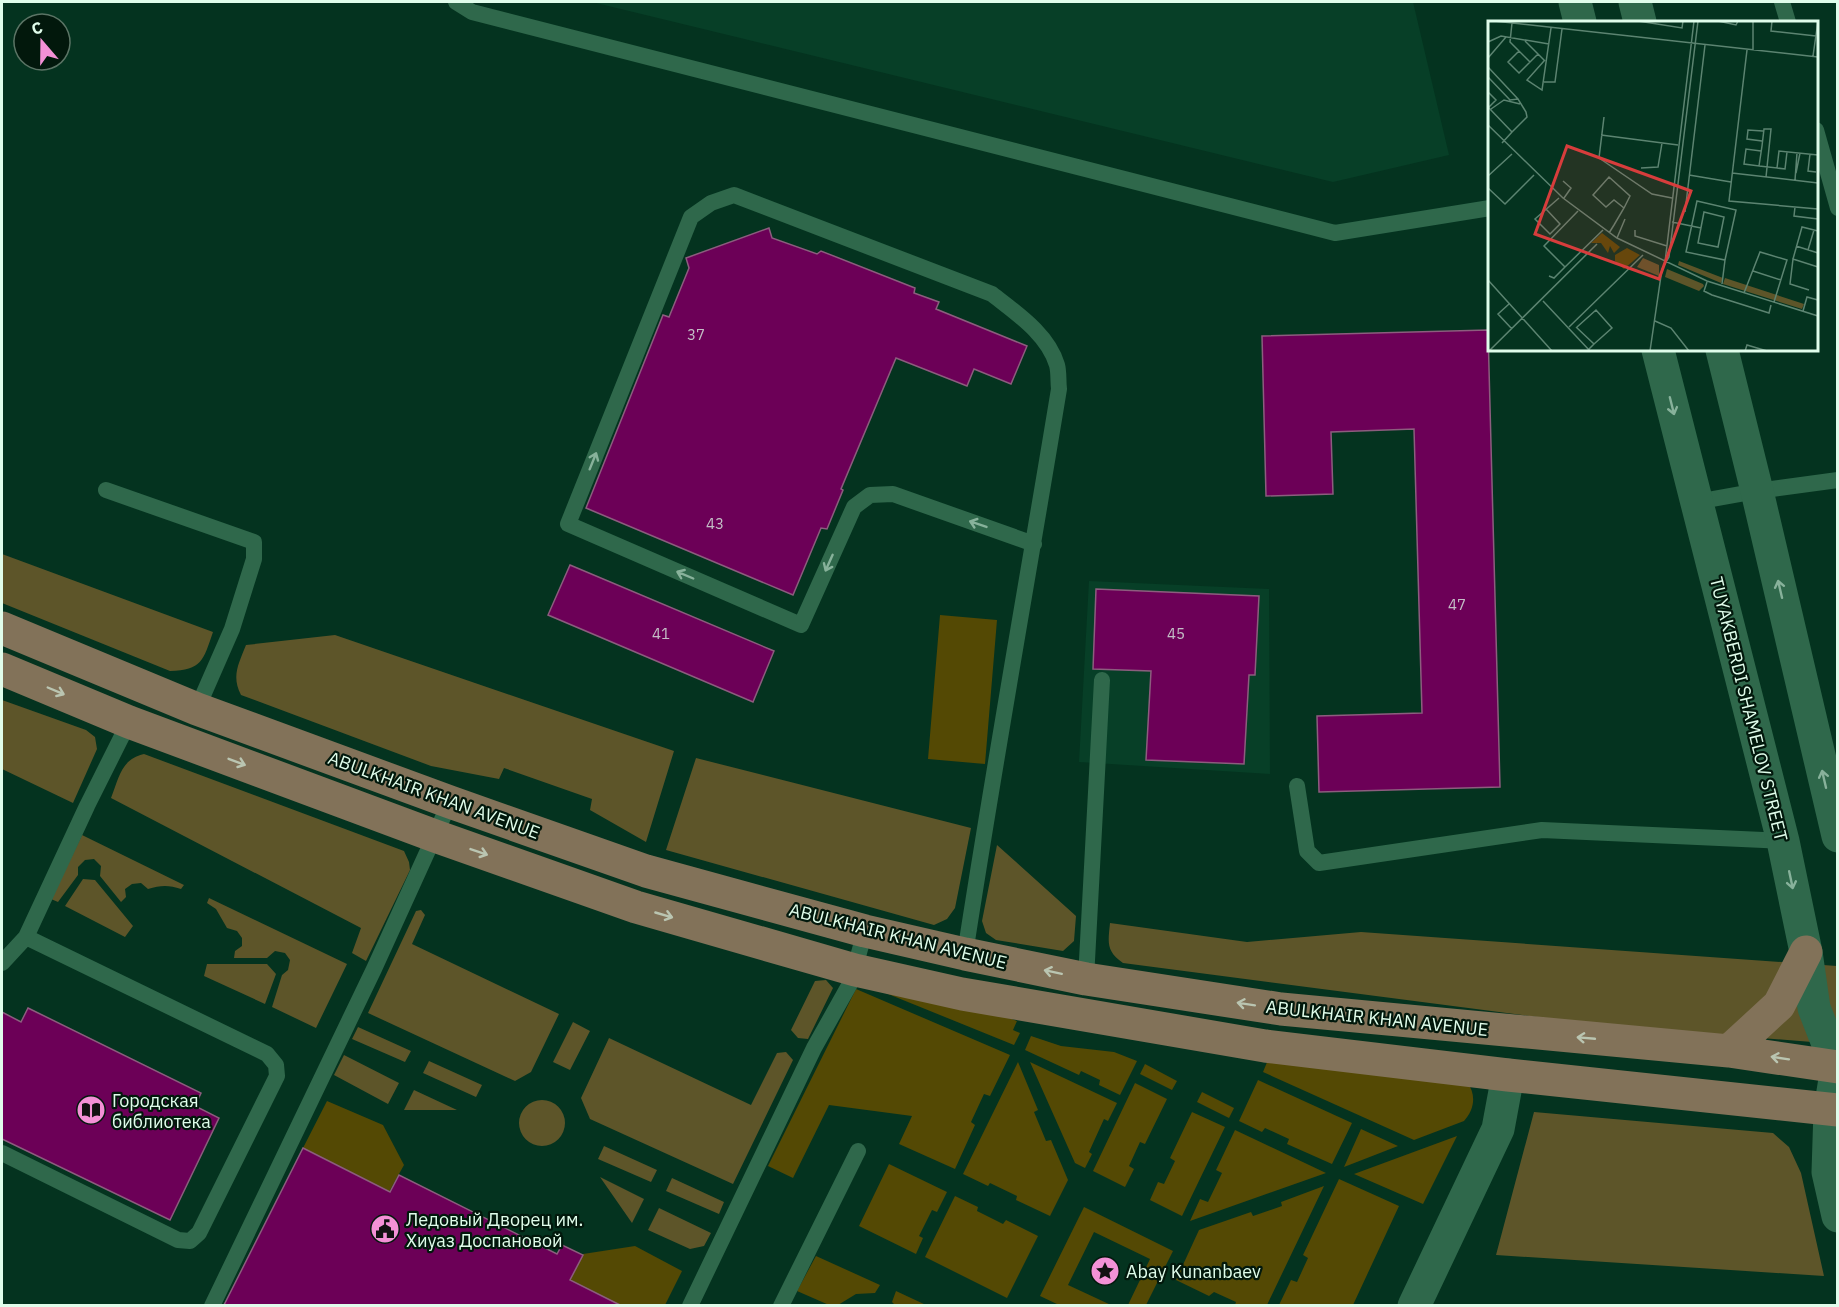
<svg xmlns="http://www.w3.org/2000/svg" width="1839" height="1307" font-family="'IBM Plex Sans',sans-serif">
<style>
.built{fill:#073f27}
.green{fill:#544904}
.forest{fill:#5d5529}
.building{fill:#6c0057;stroke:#8c5d7e;stroke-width:1.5}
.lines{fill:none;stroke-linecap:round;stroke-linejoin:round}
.service{stroke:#2f684b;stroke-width:16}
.minor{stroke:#2f684b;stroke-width:33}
.tertiary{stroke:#2f684b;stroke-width:33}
.primary{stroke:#827259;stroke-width:33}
.oneway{stroke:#88b29b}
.oneway2{stroke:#bac5b1}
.labels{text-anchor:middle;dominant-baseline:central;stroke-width:4.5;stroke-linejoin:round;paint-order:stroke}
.number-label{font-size:15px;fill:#c3bec6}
.street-label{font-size:18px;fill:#e0fdeb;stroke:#02180c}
.poi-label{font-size:18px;fill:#e0fdeb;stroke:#02180c;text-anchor:start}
.inset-road{fill:none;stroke:#5c8471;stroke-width:1.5}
.view{fill:#d73d3c;fill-opacity:0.15;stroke:#d73d3c;stroke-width:3}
.inset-edge{fill:none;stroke:#e0fdeb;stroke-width:3}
</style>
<rect width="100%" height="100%" fill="#04331f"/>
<path class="built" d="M592,2H1413L1449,155L1333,182Z
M1089,581L1269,589L1270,774L1079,762Z"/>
<path class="green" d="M940,615L997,620L985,764L928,759Z
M861,983L947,995L1017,1021L1013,1030L1020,1033L1014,1045Z
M856,989L1010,1055L990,1096L984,1094L971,1122L975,1125L955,1169L899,1144L912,1116L829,1105L793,1178L768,1166Z
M1031,1036L1061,1046L1114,1052L1137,1061L1120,1095L1099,1085L1100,1080L1081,1071L1079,1075L1025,1050Z
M1270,1055L1467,1082C1477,1095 1474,1110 1464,1121L1414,1140L1263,1072Z
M1018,1062L1038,1110L1034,1112L1046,1141L1051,1140L1068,1180L1050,1216L1016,1200L1017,1196L990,1183L988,1186L963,1174Z
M1030,1062L1117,1103L1108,1121L1104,1119L1089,1152L1092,1154L1085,1168L1075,1163Z
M1145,1064L1177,1081L1172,1090L1140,1074Z
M1258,1080L1352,1123L1332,1164L1287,1144L1289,1139L1265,1128L1262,1132L1239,1121Z
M1135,1083L1167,1099L1145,1144L1140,1142L1129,1166L1134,1169L1125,1187L1093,1171Z
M1202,1092L1234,1108L1229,1118L1197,1102Z
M327,1101L383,1125L404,1165L389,1192L303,1148Z
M1192,1112L1225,1127L1182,1216L1150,1200L1158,1182L1164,1184L1175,1161L1170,1158Z
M1361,1129L1398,1146L1344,1167Z
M1235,1130L1326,1173L1190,1221L1200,1199L1208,1202L1222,1173L1216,1170Z
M1457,1136L1423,1204L1354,1174Z
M889,1164L947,1192L937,1212L932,1210L919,1236L923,1238L916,1254L859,1226Z
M1339,1179L1399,1206L1353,1305H1279L1291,1280L1297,1282L1308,1258L1303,1255Z
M1324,1186L1267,1305H1235L1236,1302L1214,1292L1209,1296L1176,1280L1199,1230L1251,1212L1253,1216L1282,1206L1281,1202Z
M955,1196L978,1207L977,1211L1003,1224L1006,1220L1038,1236L1007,1298L925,1257Z
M1084,1207L1173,1251L1146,1305H1128L1150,1259L1094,1232L1068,1285L1111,1305H1059L1040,1296Z
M635,1246L682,1271L665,1305H620L570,1280L583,1254Z
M816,1256L880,1285L875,1293L856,1294L838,1305H829L797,1291Z
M896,1291L926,1305H895L892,1302Z"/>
<path class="forest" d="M2,554L213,632C203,661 202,670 170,671L2,603Z
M335,635L674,751L646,842L590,810L592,799L504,768L499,779L431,766L241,695C231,676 239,663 246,645Z
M2,700L86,730L95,737L97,749L73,803L2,769Z
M144,754L404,851L409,862L410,870L366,961L352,953L361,928L111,798C119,778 121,759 144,754Z
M696,758L971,828L955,908L947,919L934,925L666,850Z
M82,835L184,885L181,889C169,885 161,885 148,889L141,883L132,884L125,889L126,897L121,902L100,876L101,866L94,859L85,860L78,867V875L58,902L51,899Z
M997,845L1076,916L1074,941L1063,951L996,940L986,933L982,921Z
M83,879L95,880L133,926L125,937L65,906Z
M209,898L347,964L316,1028L272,1007L282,975L288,970L290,960L285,953L275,951L267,958H234L235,951L242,946V938L237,931L227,928L216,909L207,903Z
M421,910L425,915L412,944L559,1014L531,1072L515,1081L368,1013L416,911Z
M1110,923L1247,942L1361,932L1837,966V1044L1598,1025L1123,963C1106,951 1108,943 1110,923Z
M207,964H267L276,974L265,1004L204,976Z
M826,980L833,988L808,1039L798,1038L791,1030L815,981Z
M573,1022L590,1031L570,1070L553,1062Z
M358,1027L411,1051L405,1062L352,1039Z
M609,1038L751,1105L777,1053L786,1052L793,1060L733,1184L590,1119L581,1098Z
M344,1055L399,1083L388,1104L334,1075Z
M429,1061L482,1085L476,1097L423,1073Z
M414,1090L457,1110H404Z
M519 1123a23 23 0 1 1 46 0a23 23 0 1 1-46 0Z
M1534,1112L1773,1133L1789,1147L1801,1173L1824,1276L1496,1255Z
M604,1146L657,1170L651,1182L598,1159Z
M600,1177L644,1199L632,1223Z
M672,1178L724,1202L719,1214L666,1191Z
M659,1208L711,1233L704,1246L690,1249L648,1230Z"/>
<path class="building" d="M769,228L772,238L817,254L821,251L915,288L914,293L939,302L936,309L1027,346L1011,384L974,369L967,386L896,358L841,489L843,490L827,529L821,528L793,595L586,508L663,315L669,317L689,268L686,258Z
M1488,330L1500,787L1319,792L1317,716L1422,713L1414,429L1331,432L1333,494L1266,496L1262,336Z
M570,565L774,651L753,702L548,615Z
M1096,589L1259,596L1255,675H1249L1244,764L1146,760L1151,671L1093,669Z
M28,1008L201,1093L195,1106L219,1118L170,1220L2,1139V1012L21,1022Z
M303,1148L390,1192L399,1175L557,1254L562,1245L583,1255L570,1280L620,1305H224Z"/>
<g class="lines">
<path class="service" d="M456,2L472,12L1335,233L1490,208
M1782,2L1788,22
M1816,130L1838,208
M106,490L254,542V559L232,629L197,709
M1696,502L1757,491L1838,480
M1297,786L1307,851L1319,863L1542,830L1783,841
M965,954C994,765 1028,577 1059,389C1058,381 1059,372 1057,365C1048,334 1016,313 992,294L734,195L711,203L691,217L568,524L801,625L854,507L870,495L893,494L1034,544
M2,963L26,937L87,806L129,722
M1086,979L1102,680
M2,1153L178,1240L190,1241L199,1233L277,1076L276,1065L267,1054L26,937
M212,1306L374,969L450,802
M690,1306L814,1048L851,982L865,931
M781,1306L858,1151"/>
<path class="minor" d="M1830,1110L1837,1067
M1414,1306L1498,1129L1508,1075"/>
<path class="tertiary" d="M1575,2L1580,22
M1635,2L1640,22
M1658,350L1783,841L1806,952L1814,1008L1837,1067
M1722,350L1757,491L1838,836
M1830,1110L1828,1172L1838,1216"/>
<path class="primary" d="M2,628L197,709L450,802L646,871L865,931L965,954L1086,979L1281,1009L1729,1051L1838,1067
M2,669L129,722L435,836L636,907L855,970L962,994L1265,1046L1508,1075L1838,1110
M1729,1051L1779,1005L1806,952"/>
</g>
<defs><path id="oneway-shaft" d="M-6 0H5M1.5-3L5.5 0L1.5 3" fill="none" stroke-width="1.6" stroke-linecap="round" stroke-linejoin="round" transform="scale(1.5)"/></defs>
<g class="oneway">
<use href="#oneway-shaft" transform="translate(1672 406) rotate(76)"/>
<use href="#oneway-shaft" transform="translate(593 461) rotate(-68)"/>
<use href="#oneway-shaft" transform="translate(978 524) rotate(-161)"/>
<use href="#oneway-shaft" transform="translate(829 563) rotate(114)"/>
<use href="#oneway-shaft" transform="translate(685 575) rotate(-157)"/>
<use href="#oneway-shaft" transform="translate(1780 589) rotate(-103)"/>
<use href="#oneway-shaft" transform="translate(1824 779) rotate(-103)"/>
<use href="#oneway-shaft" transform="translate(1791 880) rotate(78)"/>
</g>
<g class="oneway2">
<use href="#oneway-shaft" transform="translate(56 691) rotate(23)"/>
<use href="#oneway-shaft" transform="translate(237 762) rotate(21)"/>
<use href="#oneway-shaft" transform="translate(479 852) rotate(19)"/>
<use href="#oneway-shaft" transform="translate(664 915) rotate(16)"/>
<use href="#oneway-shaft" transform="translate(1053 972) rotate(-168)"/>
<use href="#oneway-shaft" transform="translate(1246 1004) rotate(-171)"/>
<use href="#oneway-shaft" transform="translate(1586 1038) rotate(-175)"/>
<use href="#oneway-shaft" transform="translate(1780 1058) rotate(-171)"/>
</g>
<defs>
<g id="library-disc" transform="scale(1.5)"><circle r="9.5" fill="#f391d6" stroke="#02180c"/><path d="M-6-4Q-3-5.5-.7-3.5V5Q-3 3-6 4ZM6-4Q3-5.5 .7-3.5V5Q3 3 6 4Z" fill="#111"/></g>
<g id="civic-disc" transform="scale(1.5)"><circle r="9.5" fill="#f391d6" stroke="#02180c"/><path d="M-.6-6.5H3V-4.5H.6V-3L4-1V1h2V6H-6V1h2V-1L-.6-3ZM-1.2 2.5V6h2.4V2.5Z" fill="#111"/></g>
<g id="sight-disc" transform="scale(1.5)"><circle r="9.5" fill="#f391d6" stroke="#02180c"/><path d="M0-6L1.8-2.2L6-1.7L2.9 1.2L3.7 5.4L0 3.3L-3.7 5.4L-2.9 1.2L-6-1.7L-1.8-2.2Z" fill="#111"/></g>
</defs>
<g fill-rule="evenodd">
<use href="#library-disc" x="91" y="1110"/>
<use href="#civic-disc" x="385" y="1229"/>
<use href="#sight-disc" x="1105" y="1271"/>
</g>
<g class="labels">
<g class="number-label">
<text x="696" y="334">37</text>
<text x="715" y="523">43</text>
<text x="1457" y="604">47</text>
<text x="661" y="633">41</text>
<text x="1176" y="633">45</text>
</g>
<g class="street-label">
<text transform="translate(1749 709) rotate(76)">TUYAKBERDI SHAMELOV STREET</text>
<text transform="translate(434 795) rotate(20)">ABULKHAIR KHAN AVENUE</text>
<text transform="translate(898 936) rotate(14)">ABULKHAIR KHAN AVENUE</text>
<text transform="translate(1377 1018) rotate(6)">ABULKHAIR KHAN AVENUE</text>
</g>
<g class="poi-label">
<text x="112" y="1100">Городская<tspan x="112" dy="21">библиотека</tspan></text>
<text x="406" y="1219">Ледовый Дворец им.<tspan x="406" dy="21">Хиуаз Доспановой</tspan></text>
<text x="1126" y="1271">Abay Kunanbaev</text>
</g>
</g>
<g transform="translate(1488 21)">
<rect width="330" height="330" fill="#04331f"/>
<path d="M114,212L132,226L126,232L122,225L120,232L113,222H103ZM139,227L152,234L136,248L127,240V234Z" fill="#544904"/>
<path d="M155,237L171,244V255L149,246ZM191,240L235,257L233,262L190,244ZM179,248L215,263L216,265L211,270L177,256ZM237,257L316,283L314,288L235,263Z" fill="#5d5529"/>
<path class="inset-road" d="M6,0L330,36M150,0L194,7L195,0M230,0L248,4L250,0M284,0L283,10L328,15M24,2L22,21L31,30M37,20L57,40M0,21L13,15L61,23M259,29L241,180L330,188M265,29V0M325,35L330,0M0,37L18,16M56,40L39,59L54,69L63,7M42,41L31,30L20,41L31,52L50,33M0,46L30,78M0,56L22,79L30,78L38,91L39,96L24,111M56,61H67L74,8M0,71L8,79L1,86M0,86L24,111L14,122M3,88L16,79L32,83M116,96L111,137L164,173L184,177M0,104L75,177L129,217L219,260L330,295M113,114L190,124M274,120L259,118L260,109L275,110M273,130L258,128L256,143L271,145L274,125L276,108H283L278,156M322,133L320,150L328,151M271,145L289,147L291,130L330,134M153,147L170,146L174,122M289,147L297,148L299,131M244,152L330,162M308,152L312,132M201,154L243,161M0,155L24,133M307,159L309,132M75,160L83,167L76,177M0,167L17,183L46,154M209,180L248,189L237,239L198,231ZM307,186L306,195L330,198M58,188L72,203L62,213L47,198L71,177M90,190L56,225L77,246L115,209M197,191L217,24M216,191L236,196L230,226L210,222ZM184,201L213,207M147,209V215L179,225M121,212L126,204L136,187L142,175L121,156L105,174L118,186L126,179L136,187M129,217L137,198M308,225L330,232M320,229L326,209M305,238L314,206L330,210M177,241L206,0M265,250L293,259M61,255L66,257L77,246M0,259L64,330M219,261L216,270L224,274L281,292L283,284M234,263L237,239M321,269L302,263L305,238L330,246M256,272L272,231L299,239L286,281M55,280L102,330M21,283L10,293L24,308M315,290L319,276L330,279M167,300L183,307L201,330M81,306L155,234M88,306L106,323L101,328M89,306L108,289L124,307L106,323M1,330L109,223M162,330L174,248L181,236L210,0M257,330L259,324L279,330"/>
<path class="view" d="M79,125L203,170L171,258L47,213Z"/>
<rect width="330" height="330" class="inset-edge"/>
</g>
<rect width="1839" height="1307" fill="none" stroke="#e0fdeb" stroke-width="6"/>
<g transform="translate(42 42) rotate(340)"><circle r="28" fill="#02180c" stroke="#5b7465" stroke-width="1.5"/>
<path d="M0-4.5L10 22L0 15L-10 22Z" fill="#f391d6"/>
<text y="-9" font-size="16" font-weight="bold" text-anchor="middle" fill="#e0fdeb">С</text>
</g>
</svg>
